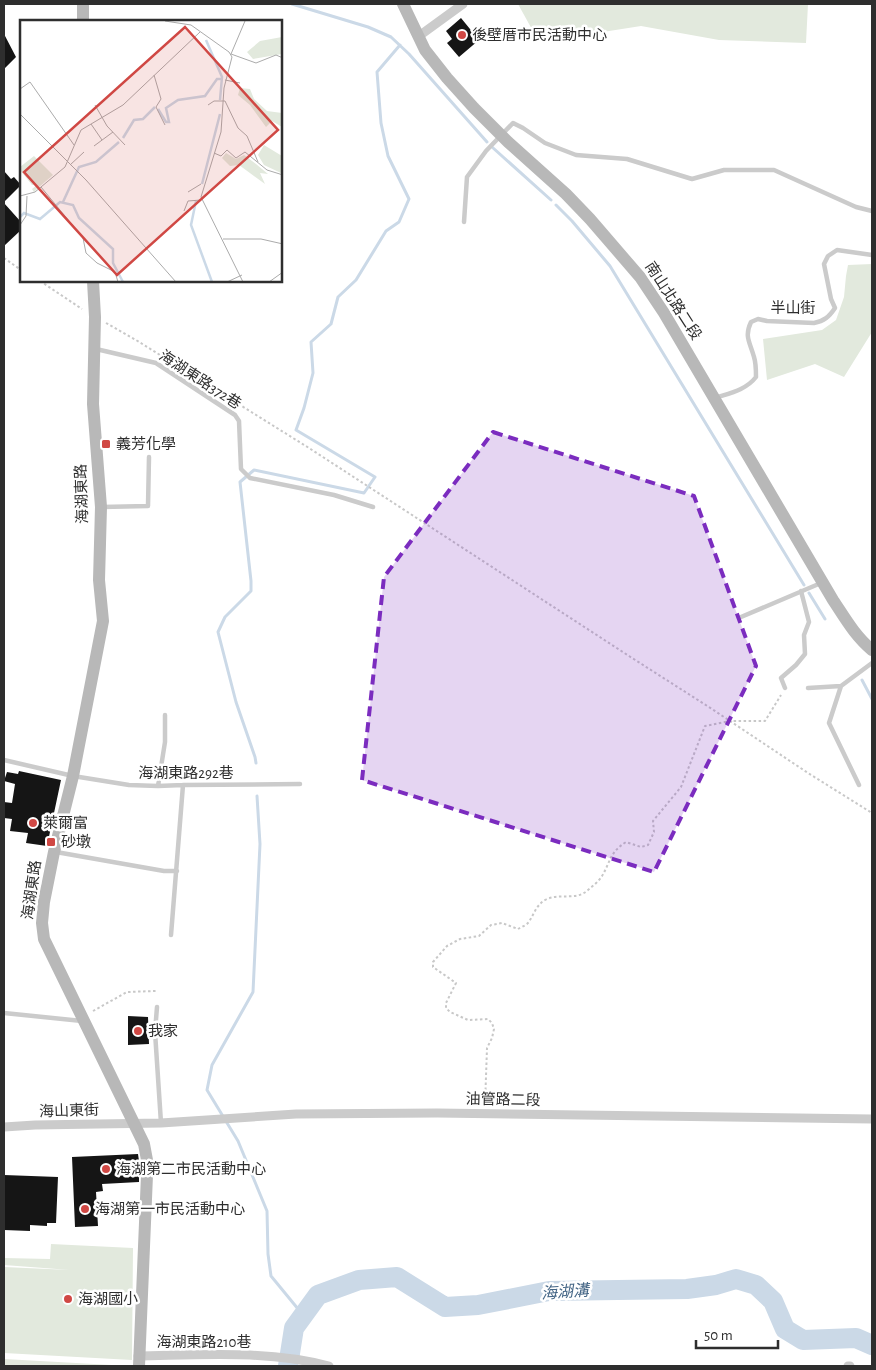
<svg xmlns="http://www.w3.org/2000/svg" width="876" height="1370" font-family="'Alegreya Sans','Noto Sans TC',sans-serif">
<style>
.green{fill:#e2e9dd}
.lines{fill:none;stroke-linecap:round;stroke-linejoin:round}
.stream{stroke:#cbd9e7;stroke-width:3}
.river{stroke:#cbd9e7;stroke-width:20}
.building{fill:#151515}
.path{stroke:#c8c8c8;stroke-width:2;stroke-dasharray:2.5 2.5;stroke-linecap:butt}
.lane{stroke:#cbcbcb;stroke-width:4.5}
.street{stroke:#cbcbcb;stroke-width:9}
.secondary{stroke:#b8b8b8;stroke-width:12}
.marked{fill:#7b2cbf;fill-opacity:0.2;stroke:#7b2cbf;stroke-width:4;stroke-dasharray:10 6;stroke-linejoin:round}
.poi-dot{fill:#d04844;stroke:#fff;stroke-width:2}
.labels{text-anchor:middle;dominant-baseline:central;stroke-width:5;stroke-linejoin:round;paint-order:stroke}
.poi-label{font-size:15px;fill:#2e2e2e;stroke:#fff;text-anchor:start}
.street-label{font-size:15px;fill:#2e2e2e;stroke:#fff}
.water-label{font-size:16px;font-style:italic;fill:#456686;stroke:#fff}
.inset-river{fill:none;stroke:#cbd9e7;stroke-width:2.5}
.inset-road{fill:none;stroke:#ababab;stroke-width:1}
.view{fill:#d04844;fill-opacity:0.15;stroke:#d04844;stroke-width:2.5}
.inset-edge{fill:none;stroke:#2e2e2e;stroke-width:2.5}
</style>
<rect width="100%" height="100%" fill="#fff"/>
<path class="green" d="M518,4H808L806,43L719,40L641,26L539,42Z
M872,264V332L844,377L815,364L767,380L763,339L822,330L836,320L844,297L846,276L848,265Z
M51,1244L133,1248L132,1360L4,1353V1267L70,1270L4,1265V1258L50,1259Z
M4,1359L130,1366H4Z"/>
<g class="lines">
<path class="stream" d="M292,4L368,27L391,37L409,54L487,142
M492,147L551,200
M556,205L572,221L610,266L804,585
M809,593L825,619
M862,680L872,699
M256,763L255,757L236,702L218,632L225,617L251,591V581L240,482L254,470L364,493L375,477L296,430L304,408L313,373L311,342L331,324L338,297L356,280L386,231L399,222L409,199L388,156L381,123L377,72L400,45
M257,796L260,844L253,992L212,1065L207,1090L238,1141L267,1211L268,1254L271,1276L303,1315"/>
<path class="river" d="M288,1366L294,1328L318,1295L359,1280L397,1277L445,1307L478,1305L549,1291L687,1289L716,1285L736,1279L756,1285L773,1301L785,1329L803,1340L856,1338L872,1345"/>
</g>
<path class="building" d="M461,18L479,40L459,57L447,43L452,39L446,31Z
M4,34L16,57L4,69Z
M4,171L11,179L14,177L21,185L4,202Z
M4,203L21,222V230L4,246Z
M19,771L61,780L47,846L26,843L28,833L10,831L12,819L4,818V802L12,803L15,784L4,781L7,772L18,774Z
M128,1016L148,1017L149,1044L128,1045Z
M138,1154L139,1161V1182L102,1184L103,1191L96,1192L98,1226L75,1227L72,1157Z
M4,1175L58,1177L56,1223H47V1226L30,1225V1231L4,1230Z"/>
<g class="lines">
<path class="path" d="M4,258L21,270
M40,281L82,309
M106,323L136,340L309,448L629,656L712,709L808,773L872,813
M93,1011L127,992L156,991
M485,1105L487,1048L492,1038L494,1029L492,1023L488,1019L468,1020L450,1012L446,1008V1003L456,983L433,967V962L447,946L460,939L479,936L491,925L502,923L518,929C521,927 525,926 528,923C534,915 536,904 547,899C561,893 576,901 588,890C593,886 599,881 602,876C611,861 609,853 626,842L641,847L648,845L654,832L653,821L681,787L705,726L730,721H765L781,695"/>
<path class="lane" d="M464,222L467,177L486,151L513,123L523,128L545,143L576,155L627,159L692,179L724,170H774L856,207L872,211
M96,349L156,363L235,415L239,421L241,469L250,478L334,495L373,507
M715,398C730,393 746,390 756,377C756,370 756,363 754,357C750,342 744,337 751,322L758,319L767,321L814,323C824,321 829,317 835,308L831,299L824,264L828,256L837,250L872,255
M102,507L148,506L149,457
M741,617L821,583
M785,688L781,678L796,665L805,654L804,635L809,622L801,591
M808,688L841,686
M4,760L73,776L129,785L158,786L183,785L300,784
M859,785L829,723L841,686L872,663
M158,786L165,742V715
M56,852L164,871H177
M171,935L183,785
M157,1007L155,1032L161,1123
M4,1013L82,1021"/>
<path class="street" d="M419,36L463,4
M4,1127L35,1125L161,1123L296,1114L437,1113L872,1119
M138,1356C202,1355 268,1350 329,1366
M848,1366H850"/>
<path class="secondary" d="M83,4V21
M403,4L425,50L447,78L474,108L508,142L566,194L590,219L640,277L664,313L833,600C845,618 855,636 872,650
M93,281L95,317L93,404L101,507L99,580L103,621L73,776L54,852L44,902L42,923L44,939L144,1144L147,1160V1175L139,1366"/>
</g>
<path class="marked" d="M493,432L694,496L756,666L654,872L362,780L384,577Z"/>
<g class="poi-dot">
<circle cx="462" cy="35" r="5"/>
<rect x="101" y="439" width="10" height="10" rx="2.5"/>
<circle cx="33" cy="823" r="5"/>
<rect x="46" y="837" width="10" height="10" rx="2.5"/>
<circle cx="138" cy="1031" r="5"/>
<circle cx="106" cy="1169" r="5"/>
<circle cx="85" cy="1209" r="5"/>
<circle cx="68" cy="1299" r="5"/>
</g>
<g class="labels">
<g class="poi-label">
<text x="472" y="35">後壁厝市民活動中心</text>
<text x="116" y="444">義芳化學</text>
<text x="43" y="823">萊爾富</text>
<text x="61" y="842">砂墩</text>
<text x="148" y="1031">我家</text>
<text x="116" y="1169">海湖第二市民活動中心</text>
<text x="95" y="1209">海湖第一市民活動中心</text>
<text x="78" y="1299">海湖國小</text>
</g>
<g class="street-label">
<text transform="translate(673 301) rotate(57)">南山北路二段</text>
<text x="793" y="308">半山街</text>
<text transform="translate(200 380) rotate(33)">海湖東路372巷</text>
<text transform="translate(82 494) rotate(-92)">海湖東路</text>
<text x="186" y="773">海湖東路292巷</text>
<text transform="translate(32 890) rotate(-82)">海湖東路</text>
<text transform="translate(503 1100) rotate(1)">油管路二段</text>
<text transform="translate(69 1111) rotate(-2)">海山東街</text>
<text x="204" y="1342">海湖東路210巷</text>
</g>
<g class="water-label">
<text transform="translate(565 1292) rotate(-4)">海湖溝</text>
</g>
</g>
<g transform="translate(20 20)">
<rect width="262" height="262" fill="#fff"/>
<path d="M262,17V34L233,39L227,32L240,21ZM220,68L230,69L234,79L247,91L262,93V107L252,101L246,107L230,85L218,75ZM244,125L262,136L261,153L244,145L238,135ZM206,133L216,139L224,135L236,144L248,154L240,153L245,164L219,145L210,146L202,138ZM14,136L33,155L19,167L2,147L19,167L14,172L12,169L17,165H12L0,150V147Z" fill="#e2e9dd"/>
<path class="inset-river" d="M186,20L202,57L200,80M138,89L146,102H149L146,88L158,80L185,76L197,59H202M103,118L114,100L123,99L135,87M182,164L200,94M176,181L171,205L192,262M43,182L59,147L76,142L99,122M0,197L4,193L20,199L40,182L53,185L59,198L93,229V243L103,262"/>
<path class="inset-road" d="M145,1L171,5L209,32L212,37L204,68L201,112L181,177L223,262M225,1L211,34L236,43L256,35L263,38M134,55L141,79L136,87L145,105M205,60L220,63M0,69L10,62L54,125M75,85L87,106L105,125M188,85L194,81H205L218,108L227,116L238,142M0,94L66,160L156,262M71,104L82,120M74,126L93,112M194,133L201,136L207,130L216,138L225,132L247,150L263,155M50,145L64,132M21,167L63,218L66,233L77,243L95,252L98,262M168,172L181,164M0,176L15,172L45,147L61,110L103,85L180,12M164,191L168,181L181,180M0,205L6,196L7,176M203,219H241L263,224M207,262L222,255M249,262L263,252"/>
<path class="view" d="M165,7L258,110L97,255L4,152Z"/>
<rect width="262" height="262" class="inset-edge"/>
</g>
<rect width="876" height="1370" fill="none" stroke="#2e2e2e" stroke-width="10"/>
<path d="M696 1340v8h82v-8" fill="none" stroke="#2e2e2e" stroke-width="2.5"/>
<text x="704" y="1340" font-size="15" fill="#2e2e2e" stroke="#ffffff" stroke-width="4" paint-order="stroke">50 m</text>
</svg>
